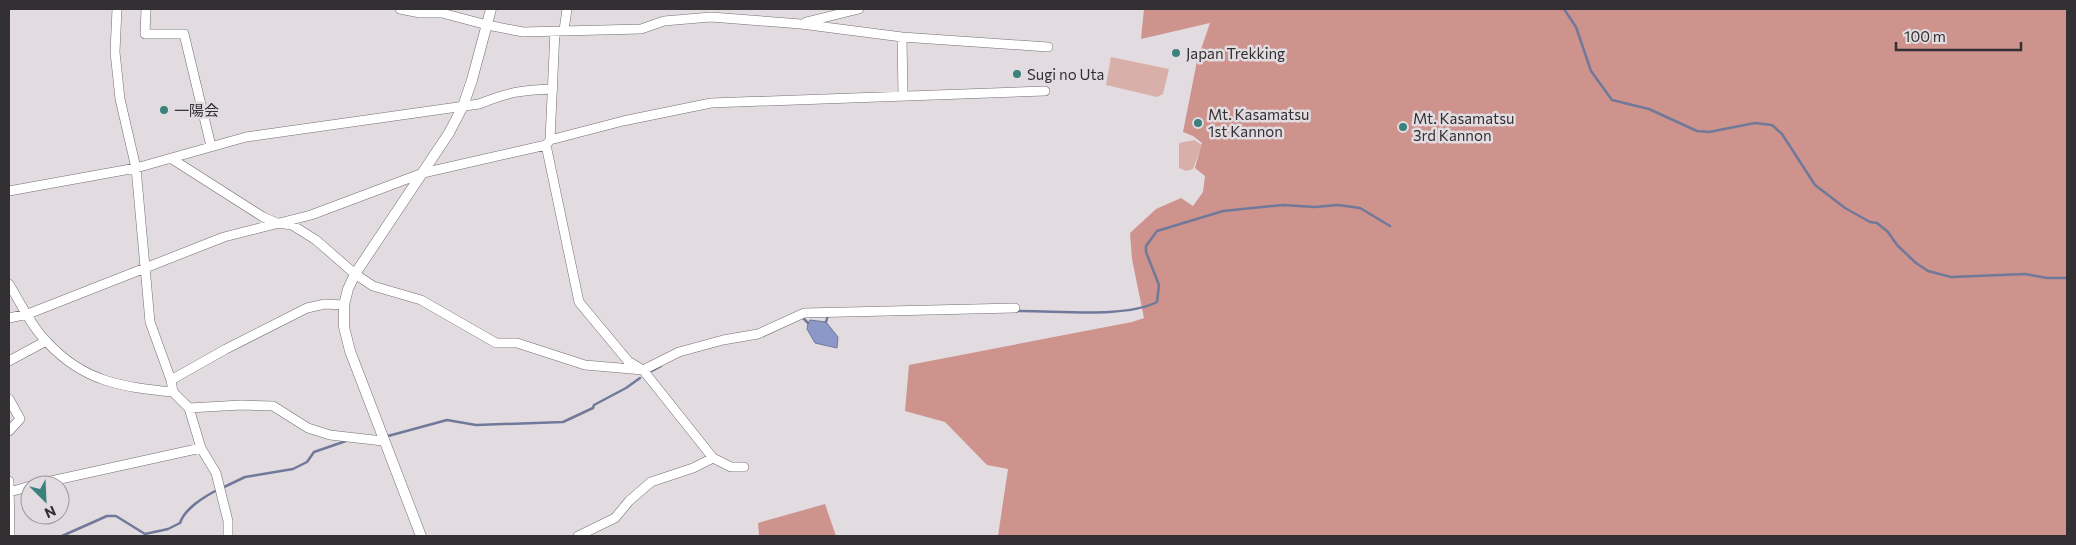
<svg xmlns="http://www.w3.org/2000/svg" width="2076" height="545" font-family="Commissioner,'Noto Sans JP',sans-serif">
<style>
.green{fill:#d9afaa}
.forest{fill:#cd938c}
.water{fill:#8c98c7;stroke:#71799a}
.lines{fill:none;stroke-linecap:round;stroke-linejoin:round}
.stream{stroke:#71799a;stroke-width:2.5}
.minor-casing{stroke:#736d72;stroke-width:10}
.tertiary-casing{stroke:#736d72;stroke-width:11}
.minor{stroke:#fff;stroke-width:9}
.tertiary{stroke:#fff;stroke-width:10}
.poi-dot{fill:#3b827d;stroke:#e2dce1;stroke-width:2}
.labels{text-anchor:middle;dominant-baseline:central;stroke-width:5;stroke-linejoin:round;paint-order:stroke}
.poi-label{font-size:15px;fill:#323032;stroke:#e2dce1;text-anchor:start}
</style>
<rect width="100%" height="100%" fill="#e2dce1"/>
<path class="green" d="M1111,57L1169,69L1163,94L1157,97L1106,85Z
M1194,140L1202,145L1193,169L1186,171L1179,168V143Z"/>
<path class="forest" d="M1144,9H2067V536H998L1008,469L987,465L945,422L905,411L909,365L1132,322L1144,318L1132,259L1130,233L1156,209L1181,198L1193,206L1203,192L1205,176L1195,168L1202,143L1193,136L1183,132L1197,61L1210,23L1141,39Z
M825,504L836,536H759L758,523Z"/>
<path class="water" d="M810,320L826,322L838,337L837,348L815,343L807,329L808,323Z"/>
<g class="lines">
<path class="stream" d="M1564,9L1576,27L1591,71L1612,100L1649,109L1697,131L1709,132L1755,123L1772,125L1782,134L1815,185L1845,208L1870,222L1877,223L1888,232L1897,245L1916,263L1928,271L1951,277L2025,274L2047,278H2067
M1015,311C1055,310 1123,319 1157,302L1159,285L1146,252V246L1157,231L1223,211L1283,205L1315,207L1338,205L1360,208L1390,226
M803,318L808,323
M826,322L828,315
M652,371L661,366
M388,436L447,420L476,425L563,422L593,408L594,405L626,388L640,378
M222,488L245,477L293,469L307,462L314,452L346,441
M62,536L107,516H116L145,534L168,529L180,523C185,508 204,497 217,490"/>
<g class="minor-casing">
<path id="minor" d="M117,9L115,52L120,99L136,168L150,322L171,380L173,392L189,408L201,448L216,473L228,521V536
M146,9L145,34H184L211,146
M400,9L420,13H442L487,25L523,32L641,29L664,21L711,17L801,24L902,37L1048,47
M806,22L859,9
M564,30L567,9
M902,37L903,95
M550,140L555,31
M546,145L579,302L628,361L643,370L713,458L731,467H744
M172,159L263,217L277,223L292,225L316,240L355,274L373,286L421,300L496,343H517L585,365L643,370L679,352L723,340L758,334L804,313L1015,308
M9,191L136,168L246,137L479,104C509,92 521,90 553,89
M9,284C20,302 31,326 47,342C84,382 122,387 173,392
M9,318L28,314L224,237L311,215L423,173L546,145L550,140L623,121L711,103L1045,91
M9,361L46,341
M171,380L226,349L307,308L325,304L344,305
M9,399L20,419L9,431
M189,408L241,405L273,406L308,428L330,435L383,441
M9,481L10,536
M33,485L201,448
M10,492L30,486
M578,536L615,518L629,501L651,482L693,468L713,458"/>
</g>
<g class="tertiary-casing">
<path id="tertiary" d="M421,536L350,351L344,327V305L348,289L355,274L449,133L463,106L472,80L491,9"/>
</g>
<use href="#minor" class="minor"/>
<use href="#tertiary" class="tertiary"/>
</g>
<g class="poi-dot">
<circle cx="1176" cy="53" r="5"/>
<circle cx="1017" cy="74" r="5"/>
<circle cx="164" cy="110" r="5"/>
<circle cx="1198" cy="123" r="5"/>
<circle cx="1403" cy="127" r="5"/>
</g>
<g class="labels">
<g class="poi-label">
<text x="1186" y="53">Japan Trekking</text>
<text x="1027" y="74">Sugi no Uta</text>
<text x="174" y="110">一陽会</text>
<text x="1208" y="114">Mt. Kasamatsu<tspan x="1208" dy="17">1st Kannon</tspan></text>
<text x="1413" y="118">Mt. Kasamatsu<tspan x="1413" dy="17">3rd Kannon</tspan></text>
</g>
</g>
<rect width="2076" height="545" fill="none" stroke="#323032" stroke-width="20"/>
<g transform="translate(45 500) rotate(156)"><circle r="24" fill="#e2dce1" stroke="#9c979b"/>
<path d="M0-4L9 19L0 12L-9 19Z" fill="#3b827d"/>
<text y="-8" font-size="14" font-weight="bold" text-anchor="middle" fill="#323032">N</text>
</g>
<path d="M1896 42v8h125v-8" fill="none" stroke="#323032" stroke-width="2.5"/>
<text x="1904" y="42" font-size="15" fill="#323032" stroke="#e2dce1" stroke-width="4" paint-order="stroke">100 m</text>
</svg>
